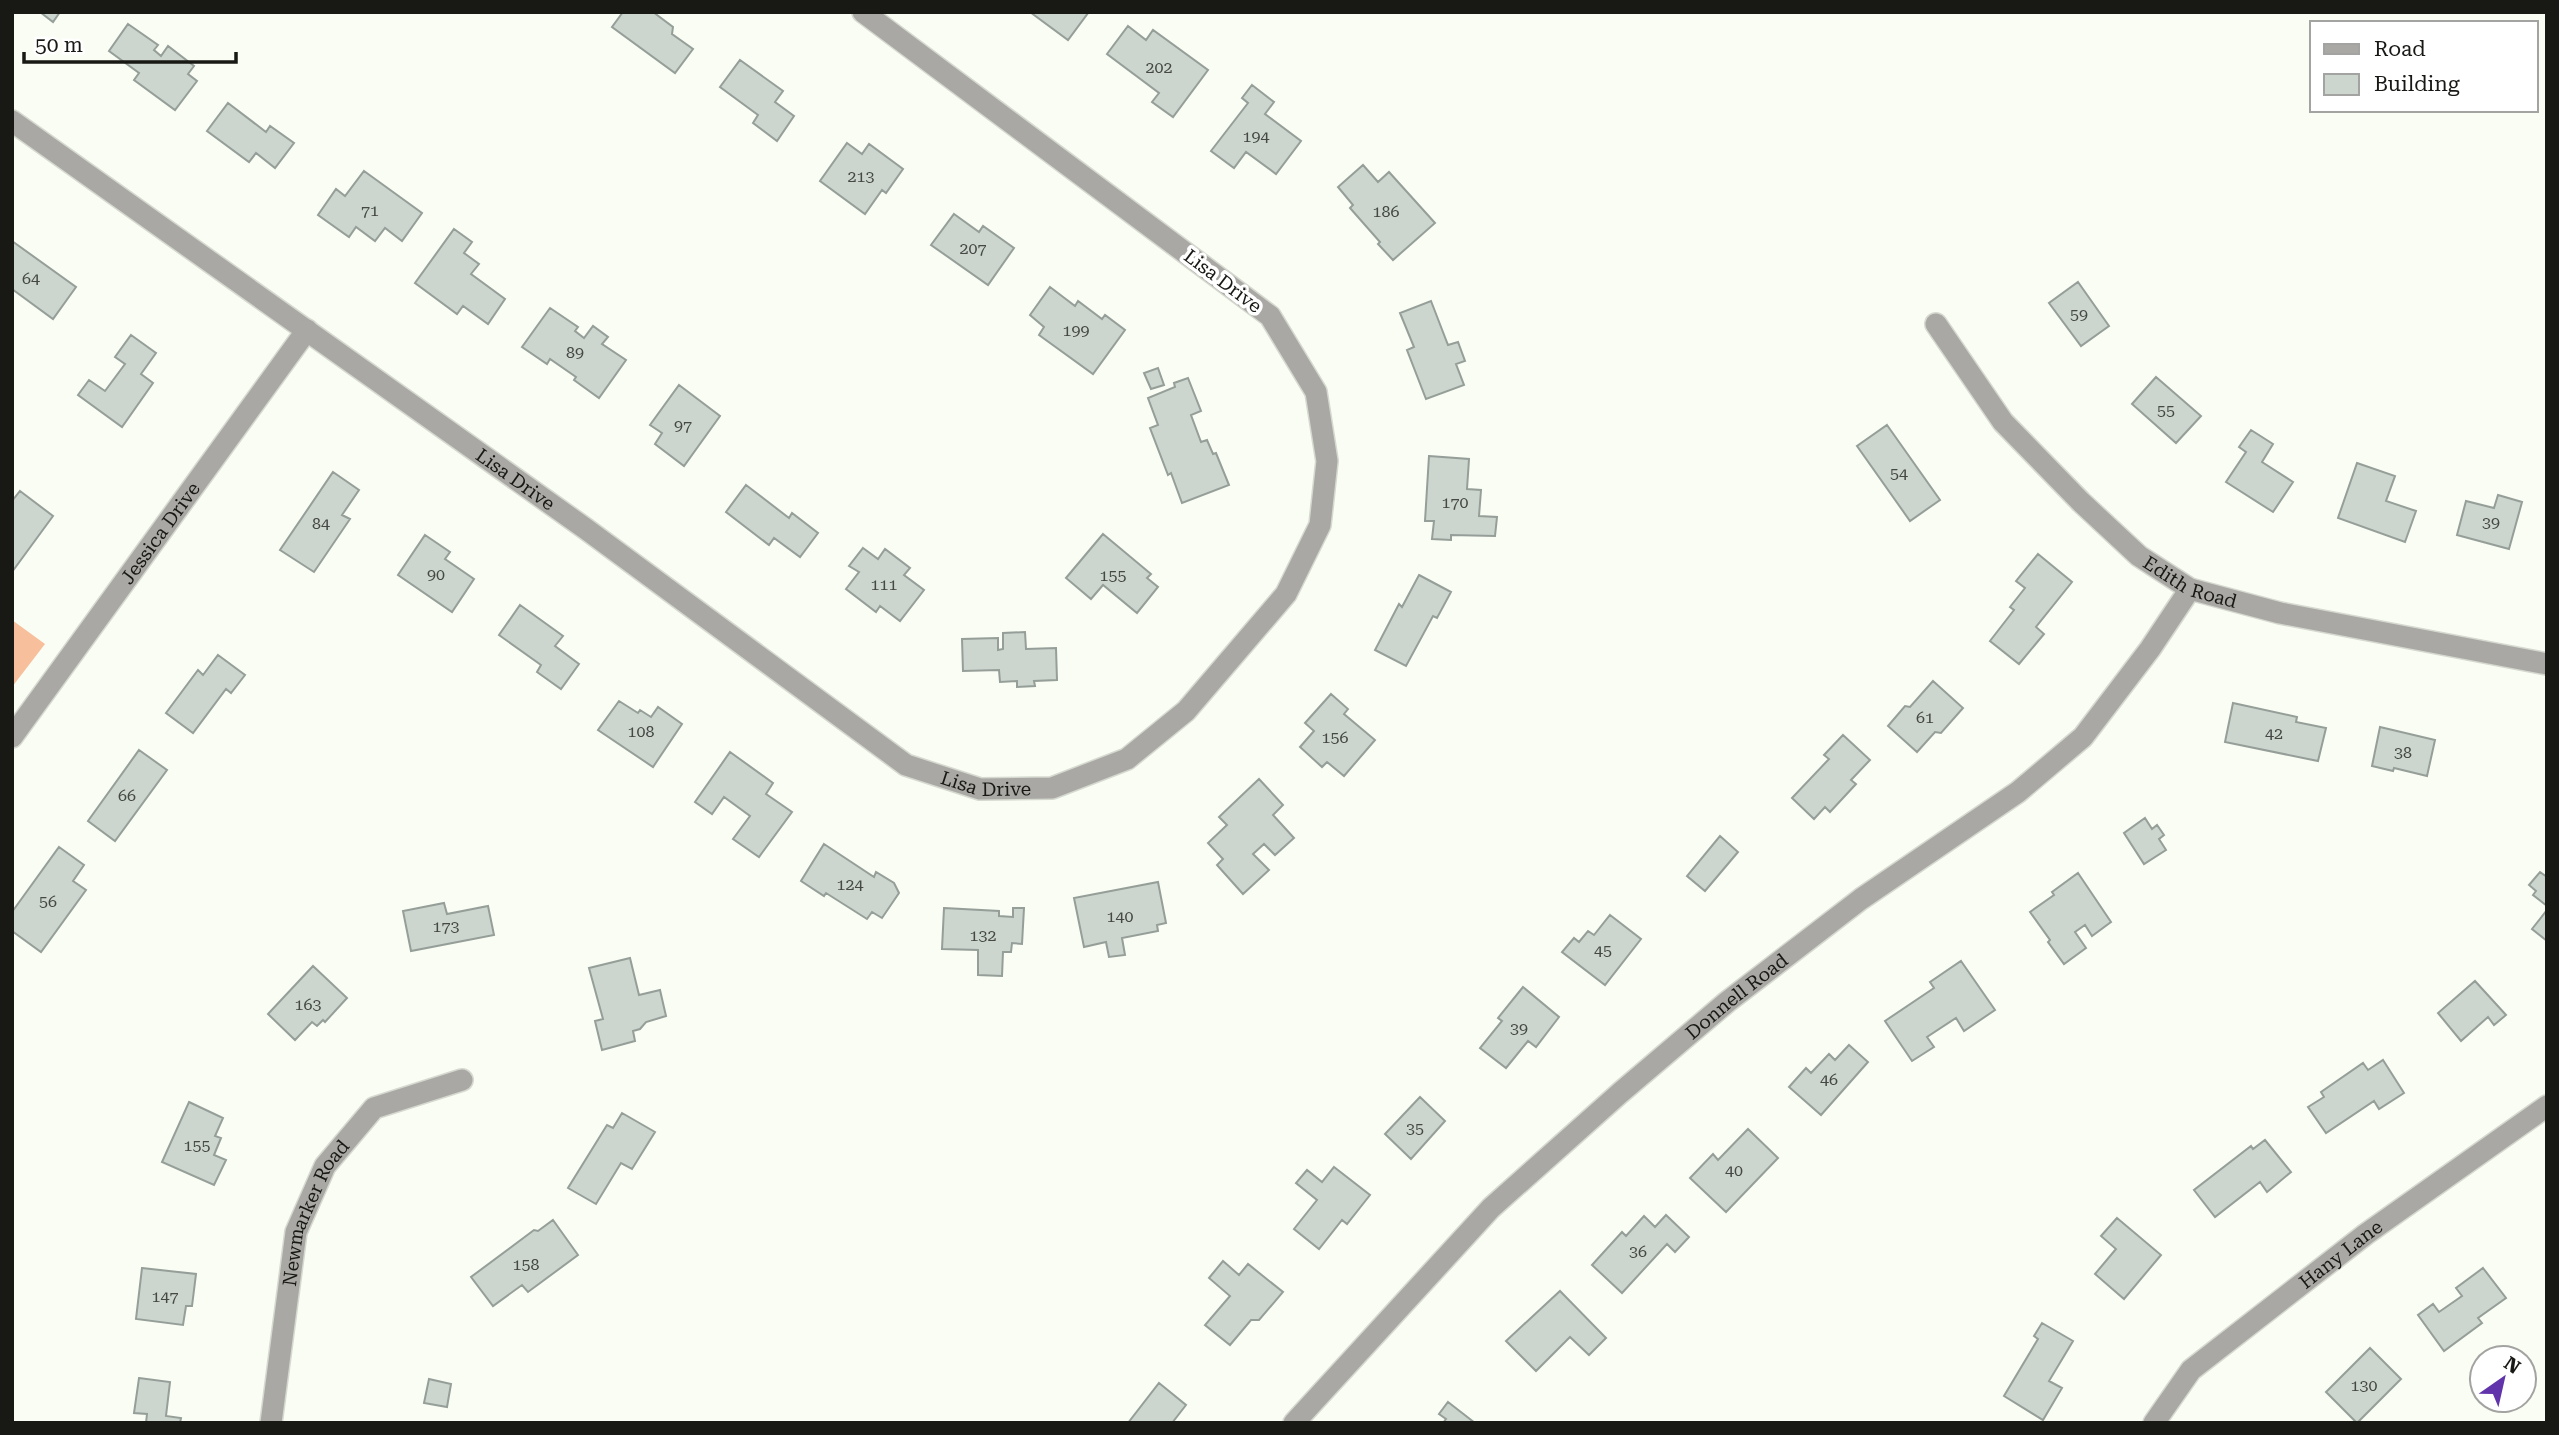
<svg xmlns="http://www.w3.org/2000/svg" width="2559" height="1435" font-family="'Roboto Serif',serif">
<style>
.green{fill:#f7bf9c}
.building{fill:#ccd6cf;stroke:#959e98;stroke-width:2}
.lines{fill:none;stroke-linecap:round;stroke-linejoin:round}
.street-casing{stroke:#d5d9cf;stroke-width:24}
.street{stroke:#aaa8a4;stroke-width:21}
.labels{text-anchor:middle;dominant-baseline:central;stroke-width:7;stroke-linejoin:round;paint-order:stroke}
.number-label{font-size:16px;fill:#454844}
.street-label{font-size:19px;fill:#181915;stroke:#fff}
</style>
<rect width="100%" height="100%" fill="#f9fdf3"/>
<path class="green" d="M12,620L45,644L12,687Z"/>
<path class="building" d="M40,12H60L53,22Z
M623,12H653L673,27L672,34L693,49L675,73L612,27Z
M1030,12H1087L1088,13L1068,40Z
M128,24L158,45L154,50L161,56L168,46L194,66L188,74L197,81L175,110L134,80L139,73L109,51Z
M1128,26L1146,40L1153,30L1208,70L1173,117L1152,102L1159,93L1107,54Z
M740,60L783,91L775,102L794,116L777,141L753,123L758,115L720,87Z
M1252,85L1274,102L1265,114L1301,141L1276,174L1246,152L1234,168L1211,151L1248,103L1242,98Z
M228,103L266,132L270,126L294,143L275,168L256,153L249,162L207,131Z
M847,143L862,154L869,144L903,169L886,193L882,190L865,214L820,181Z
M1363,165L1378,182L1389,172L1435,223L1393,260L1378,244L1380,242L1350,208L1353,205L1338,187Z
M364,171L422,213L402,241L385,228L375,241L356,227L349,237L318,215L336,189L345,196Z
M954,214L979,232L983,226L1014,248L988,285L931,245Z
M454,229L472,242L464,253L479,264L471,274L505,299L488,324L463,306L457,314L415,283Z
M12,241L76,287L53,319L12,289Z
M2078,282L2109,326L2081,346L2049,303Z
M1050,287L1075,306L1078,301L1102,319L1105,315L1125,330L1093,374L1039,335L1044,327L1030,315Z
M1431,301L1448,345L1458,342L1465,361L1456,364L1464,385L1426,399L1407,350L1414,347L1400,313Z
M550,308L578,327L575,331L584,338L593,326L608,337L602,344L626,360L599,398L574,380L576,377L550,359L547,364L522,347Z
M131,335L156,353L141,374L153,383L122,427L78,395L89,380L105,391L125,364L115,357Z
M1158,368L1164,385L1151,389L1144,373Z
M2156,377L2201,416L2176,443L2132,404Z
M1188,378L1201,411L1191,415L1201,442L1207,440L1213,454L1216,453L1229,485L1182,503L1171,473L1168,475L1150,428L1158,425L1148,398L1175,387L1174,383Z
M679,385L720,416L684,466L655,444L662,433L650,425Z
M1887,425L1940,500L1910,521L1857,446Z
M2251,430L2273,444L2262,462L2293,482L2273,512L2226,482L2246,452L2239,447Z
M1429,456L1469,459L1467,489L1481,490L1479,516L1497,517L1495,536L1451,535V540L1432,539L1434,521H1425Z
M2357,463L2395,476L2386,501L2416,511L2405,542L2338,518Z
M333,472L359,490L342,515L350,519L314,572L280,550Z
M746,485L789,518L792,513L818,533L800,557L774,538L769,545L726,512Z
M20,491L53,516L12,572V501Z
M2498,495L2522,502L2509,549L2457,535L2466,501L2494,508Z
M1103,534L1151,574L1147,578L1158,587L1137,613L1103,585L1091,599L1066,578Z
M425,535L450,552L445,559L474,579L452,612L398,575Z
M863,548L878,559L885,549L910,568L904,575L924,590L900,621L880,606L876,612L846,589L859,572L849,566Z
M2038,554L2072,582L2036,627L2044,634L2019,664L1990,641L2014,610L2010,607L2025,588L2016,581Z
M1419,575L1451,592L1437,618L1433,616L1406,666L1375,650L1399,604L1402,607Z
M520,605L563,636L555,646L579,664L561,689L537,672L541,665L499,635Z
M1025,632L1026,649L1056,648L1057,680L1034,681L1035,686L1017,687V681L1000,682L999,670L963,671L962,639L998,638V650L1003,649V633Z
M218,655L245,675L231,693L226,689L193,733L166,713L198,670L203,675Z
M1933,681L1963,708L1941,733L1935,732L1917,752L1888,726L1905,706L1910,707Z
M1331,694L1348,709L1344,714L1375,740L1344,776L1327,762L1322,767L1300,747L1314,731L1305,723Z
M619,701L638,713L640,710L651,717L658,707L682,724L653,767L598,730Z
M2233,703L2297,717L2296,722L2326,728L2318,761L2225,742Z
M2380,727L2435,740L2427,776L2394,768L2393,771L2372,766Z
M1843,735L1870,760L1851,780L1856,784L1830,812L1825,807L1814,819L1792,798L1829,759L1824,755Z
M139,750L167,770L115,841L88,821Z
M730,752L773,783L766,794L792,812L759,857L733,839L750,816L724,797L712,814L695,802Z
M1259,779L1283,805L1273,815L1294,838L1275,855L1264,844L1253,854L1269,870L1243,894L1217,865L1223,859L1208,843L1227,825L1219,817Z
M2145,818L2152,829L2157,825L2164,835L2159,839L2166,850L2144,864L2124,833Z
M1720,836L1738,852L1705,891L1687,876Z
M824,844L874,877L876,872L894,883L899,893L882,918L872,912L867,919L826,893L824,896L801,881Z
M59,847L84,865L73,881L86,890L41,952L12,931V912Z
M2540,872L2547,877V906L2533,895L2536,891L2529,885Z
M2078,873L2111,922L2092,936L2085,925L2075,932L2086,948L2064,964L2048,942L2050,940L2030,912L2054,895L2052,892Z
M1158,882L1166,923L1157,925L1158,931L1122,938L1125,955L1109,957L1106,942L1084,947L1074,898Z
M444,903L447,914L488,906L494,935L411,951L403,911Z
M944,908L999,911V916L1013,917V908H1024L1022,944L1012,943L1011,952H1003L1002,976L978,975V950L942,949Z
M2547,910V941L2532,929Z
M1610,915L1641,939L1605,985L1562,952L1574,938L1579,942L1588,931L1594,935Z
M630,958L639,995L660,990L666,1016L646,1022L640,1029L633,1031L635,1041L602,1050L595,1021L603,1019L589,968Z
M1961,961L1995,1010L1964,1031L1956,1018L1927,1037L1934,1047L1912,1061L1885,1021L1934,988L1930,982Z
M313,966L347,998L325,1022L323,1020L317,1026L312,1022L295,1040L268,1014Z
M2475,981L2506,1015L2494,1025L2488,1017L2461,1041L2438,1013Z
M1523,987L1559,1017L1536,1047L1528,1041L1506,1068L1480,1048L1502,1021L1498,1018Z
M1849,1045L1868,1062L1821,1115L1789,1087L1806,1068L1811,1073L1829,1054L1835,1060Z
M2383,1060L2404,1093L2379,1109L2374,1101L2326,1133L2308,1107L2324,1097L2321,1092L2363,1063L2368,1070Z
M1420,1097L1445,1121L1411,1159L1385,1134Z
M189,1102L223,1118L215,1136L221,1138L214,1155L226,1160L214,1185L162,1162Z
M622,1113L655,1132L632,1169L621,1163L596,1204L568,1188L607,1125L613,1128Z
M1748,1129L1778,1158L1726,1212L1690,1178L1713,1154L1718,1160Z
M2265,1140L2291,1172L2267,1192L2260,1182L2215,1217L2194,1190L2251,1146L2253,1149Z
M1334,1167L1370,1195L1347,1224L1342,1220L1319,1249L1294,1229L1317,1200L1296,1183L1307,1170L1322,1182Z
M1666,1215L1689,1237L1675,1252L1667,1244L1622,1293L1592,1265L1622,1232L1626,1236L1644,1216L1655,1227Z
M2117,1218L2161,1255L2124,1299L2095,1274L2116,1249L2101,1236Z
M553,1220L578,1255L528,1292L522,1285L493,1306L471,1277L534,1230L538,1231Z
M1223,1261L1239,1275L1248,1264L1283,1292L1259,1320H1251L1230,1345L1205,1325L1230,1296L1209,1278Z
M142,1268L196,1274L192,1306H186L183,1325L136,1319Z
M2483,1268L2506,1298L2478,1318L2482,1323L2444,1351L2418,1315L2433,1304L2439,1312L2462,1296L2456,1288Z
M1560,1291L1606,1338L1589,1355L1570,1337L1536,1371L1506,1341Z
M2042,1323L2073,1341L2049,1381L2062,1388L2043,1420L2004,1396L2038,1339L2034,1336Z
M2370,1348L2401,1379L2357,1423L2326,1392Z
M139,1378L170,1382L166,1416L181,1418L180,1423H146L147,1414L134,1413Z
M429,1379L451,1384L447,1407L424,1403Z
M1159,1383L1186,1405L1172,1423H1128Z
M1448,1402L1475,1423H1443L1446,1419L1439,1414Z"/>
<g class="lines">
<g class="street-casing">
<g id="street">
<path id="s1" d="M12,121L586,529L906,765L980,789L1052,788L1127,759L1186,711L1286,594L1320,525L1327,461L1316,392L1270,316L863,12"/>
<path id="s2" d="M1936,324L2003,422L2081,502L2139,556L2190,589L2280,613L2547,664"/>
<path id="s3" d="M12,737L307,330"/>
<path id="s4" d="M271,1423L296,1232L325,1166L374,1108L462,1080"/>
<path id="s5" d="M1294,1423L1491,1208L1620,1093L1727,1002L1861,899L2018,792L2083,737L2150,649L2190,589"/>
<path id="s6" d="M2154,1423L2191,1370L2366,1234L2547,1106"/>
</g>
</g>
<use href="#street" class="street"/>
</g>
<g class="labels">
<g class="number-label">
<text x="1159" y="67">202</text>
<text x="1256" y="136">194</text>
<text x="861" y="176">213</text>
<text x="370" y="210">71</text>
<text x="1386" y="211">186</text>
<text x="973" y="248">207</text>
<text x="31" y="278">64</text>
<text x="2079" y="314">59</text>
<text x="1076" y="330">199</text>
<text x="575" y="352">89</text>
<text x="2166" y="410">55</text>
<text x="683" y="425">97</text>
<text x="1899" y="473">54</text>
<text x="1455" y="502">170</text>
<text x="2491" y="522">39</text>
<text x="321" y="523">84</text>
<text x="436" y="574">90</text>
<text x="1113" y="575">155</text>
<text x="884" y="584">111</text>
<text x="1925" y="717">61</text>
<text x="641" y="731">108</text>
<text x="2274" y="733">42</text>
<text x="1335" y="737">156</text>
<text x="2403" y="752">38</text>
<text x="127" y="795">66</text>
<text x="850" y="884">124</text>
<text x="48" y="901">56</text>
<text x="1120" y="916">140</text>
<text x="446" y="926">173</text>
<text x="983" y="935">132</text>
<text x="1603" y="950">45</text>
<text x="308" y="1004">163</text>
<text x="1519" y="1028">39</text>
<text x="1829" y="1079">46</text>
<text x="1415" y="1128">35</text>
<text x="197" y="1145">155</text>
<text x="1734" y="1170">40</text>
<text x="1638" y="1251">36</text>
<text x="526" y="1264">158</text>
<text x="165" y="1296">147</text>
<text x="2364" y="1385">130</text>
</g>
<g class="street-label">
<text transform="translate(1223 281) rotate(37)">Lisa Drive</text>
<text stroke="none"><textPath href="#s1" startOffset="618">Lisa Drive</textPath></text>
<text stroke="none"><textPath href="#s3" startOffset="252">Jessica Drive</textPath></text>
<text stroke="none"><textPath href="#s2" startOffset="368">Edith Road</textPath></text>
<text stroke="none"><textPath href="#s1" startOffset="1185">Lisa Drive</textPath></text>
<text stroke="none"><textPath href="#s5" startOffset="616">Donnell Road</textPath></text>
<text stroke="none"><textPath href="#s4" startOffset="217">Newmarker Road</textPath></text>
<text stroke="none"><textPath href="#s6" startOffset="254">Hany Lane</textPath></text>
</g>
</g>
<rect width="2559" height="1435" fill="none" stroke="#181915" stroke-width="28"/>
<rect x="2310" y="21" width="228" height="91" fill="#ffffff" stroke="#a3a3a1" stroke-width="2"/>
<rect x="2324" y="44" width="35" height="10" fill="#aaa8a4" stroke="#a3a3a1" stroke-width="2"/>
<text x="2374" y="56" font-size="21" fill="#181915">Road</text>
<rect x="2324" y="74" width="35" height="21" fill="#ccd6cf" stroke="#a3a3a1" stroke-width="2"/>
<text x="2374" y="91" font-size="21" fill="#181915">Building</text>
<g transform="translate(2503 1379) rotate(34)"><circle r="33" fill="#ffffff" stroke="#a3a3a1" stroke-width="2"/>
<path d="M0-5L12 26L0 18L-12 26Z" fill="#6134ac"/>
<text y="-10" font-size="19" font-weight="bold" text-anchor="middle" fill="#181915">N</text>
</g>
<path d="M24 52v10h212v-10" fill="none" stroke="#181915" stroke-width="3.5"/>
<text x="35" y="52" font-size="21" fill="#181915" stroke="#ffffff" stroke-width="5" paint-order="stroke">50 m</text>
</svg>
